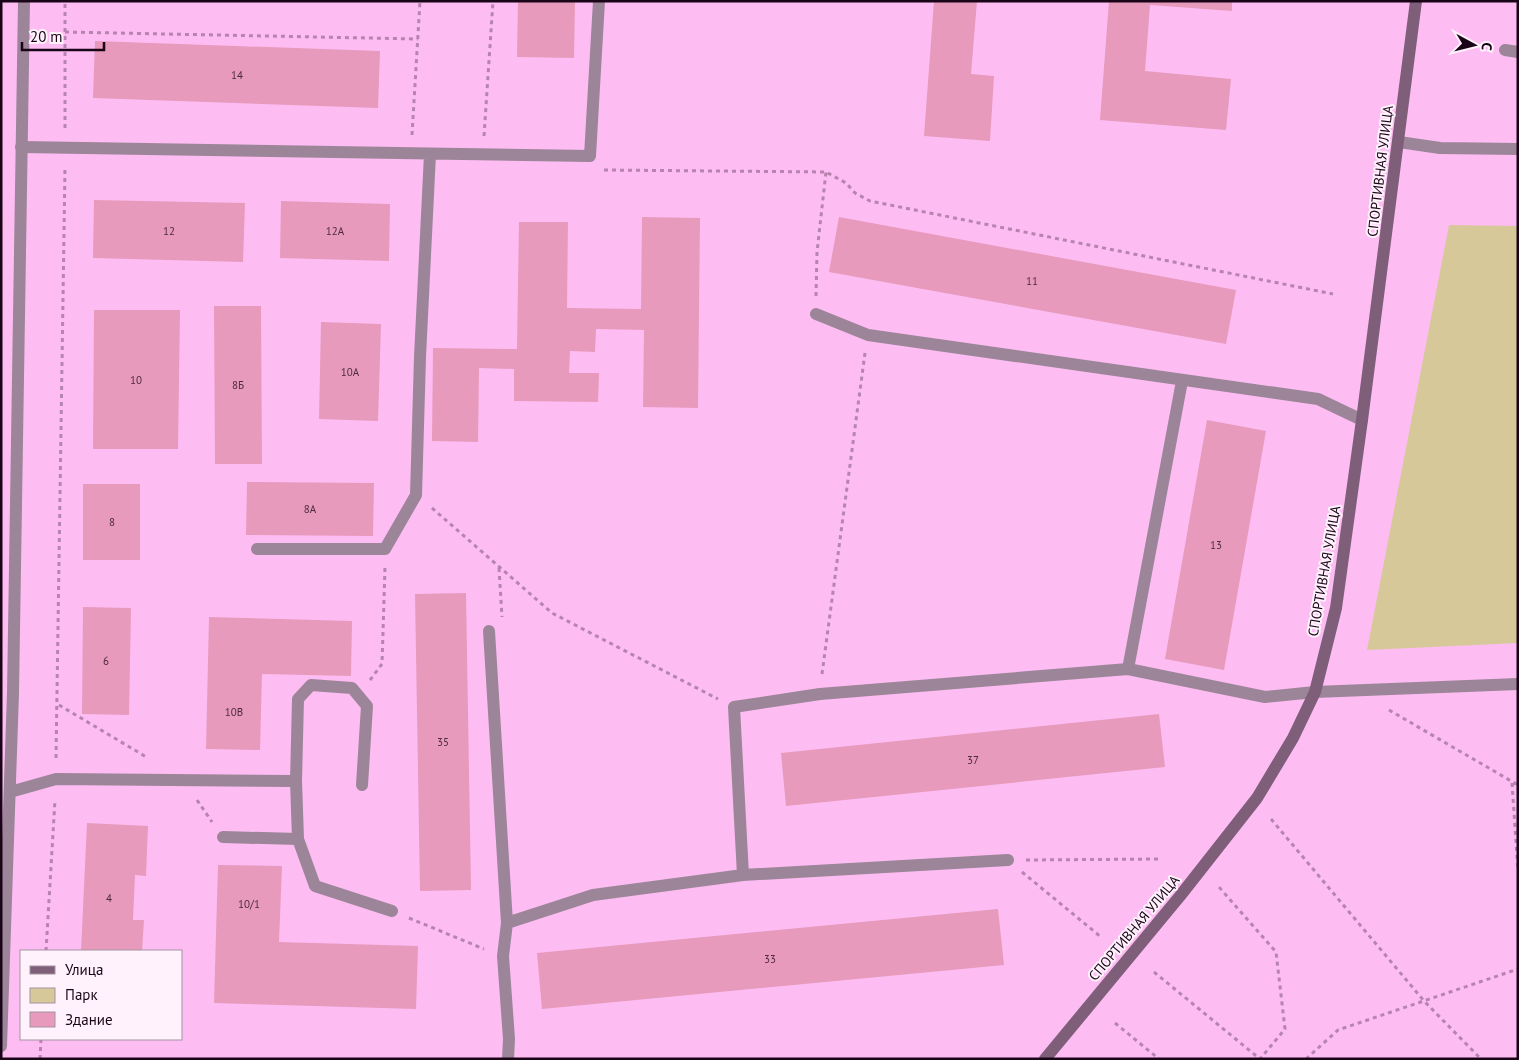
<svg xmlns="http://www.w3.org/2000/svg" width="1519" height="1060" font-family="'PT Sans',sans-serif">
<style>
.green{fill:#d7c89a}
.building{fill:#e79abc}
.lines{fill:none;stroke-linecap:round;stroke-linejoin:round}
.path{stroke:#b684af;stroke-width:3;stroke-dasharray:4 4;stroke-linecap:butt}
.lane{stroke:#9c8598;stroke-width:12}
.street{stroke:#9c8598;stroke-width:12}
.secondary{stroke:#7f5e7a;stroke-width:12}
.labels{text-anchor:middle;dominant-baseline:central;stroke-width:4;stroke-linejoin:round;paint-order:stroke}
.number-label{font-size:11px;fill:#4c2a40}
.street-label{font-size:14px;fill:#190517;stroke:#fff2fc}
</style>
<rect width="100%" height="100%" fill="#fdbdf3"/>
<path class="green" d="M1449,225L1518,226V643L1367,650Z"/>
<path class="building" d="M518,1H575L574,58L517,57Z
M934,1H977L971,74L994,76L990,141L924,136Z
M1109,1H1232V11L1150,5L1145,71L1231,79L1226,130L1100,120Z
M95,41L380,51L378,108L93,98Z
M94,200L245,203L243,262L93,258Z
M281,201L390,204L389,261L280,258Z
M642,217L700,218L698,408L643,407L644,330L596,329L595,352L570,351L569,373H599L598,402L514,401V369L479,368L478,442L432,441L433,348L517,349L519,222H568L567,308L641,309Z
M839,217L1236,290L1226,344L829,272Z
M214,306H261L262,464H215Z
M94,310H180L178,449H93Z
M321,322L381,324L378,421L319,419Z
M1207,420L1266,431L1224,670L1165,659Z
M247,482L374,483L373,536L246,535Z
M83,484H140V560H83Z
M466,593L471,890L420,891L415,594Z
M83,607L131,608L129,715L82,714Z
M209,617L352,621L351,676L262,674L260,750L206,749Z
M1159,714L1165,767L786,806L781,753Z
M87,823L148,826L146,876L135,875L133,920H144L142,951H81Z
M218,865L282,866L279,942L418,946L416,1009L214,1003Z
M998,909L1004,965L542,1009L537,953Z"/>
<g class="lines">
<path class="path" d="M65,32V1
M65,128V32L418,39
M412,135L420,1
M484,136L493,1
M604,170L826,172L846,183L855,193L870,201L1333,294
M816,296L817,252L826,172
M432,508L552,613L718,699
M499,568L502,617
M822,674L865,353
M370,680L382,664L385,567
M59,705L148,758
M1389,710L1518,785
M56,758L65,167
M1512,783L1518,871
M197,800L212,822
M1271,819L1424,1001L1481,1059
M1026,860L1162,859
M1022,872L1101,937
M409,918L484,949
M46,951L55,800
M1154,972L1260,1059L1285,1029L1276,952L1219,887
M1115,1023L1159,1059
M40,1059L41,1039
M1306,1059L1338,1030L1518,969"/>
<path class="lane" d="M1505,50L1518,52
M1399,142L1440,148L1518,149
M21,147L590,156L599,1
M816,314L868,335L1318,399L1362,420
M1182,381L1128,669L1265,697L1315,692L1518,684
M257,549H385L416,495L420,357L430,154
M489,631L507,923
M296,781L298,699L311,685L352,688L367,706L362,785
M10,792L56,779L296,781L298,839L223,837
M298,839L315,886L392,911
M743,875L1008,860
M508,1059L509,1039L503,956L507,923L593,895L743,875L734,707L820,694L1128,669"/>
<path class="street" d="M1,1046L13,693L24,1"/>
<path class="secondary" d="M1045,1059L1180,896L1257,798L1293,738L1315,692L1336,608L1362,420L1416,1"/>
</g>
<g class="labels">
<g class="number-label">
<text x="237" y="75">14</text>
<text x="169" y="231">12</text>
<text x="335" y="231">12А</text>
<text x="1032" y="281">11</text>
<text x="350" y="372">10А</text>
<text x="136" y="380">10</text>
<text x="238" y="385">8Б</text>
<text x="310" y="509">8А</text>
<text x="112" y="522">8</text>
<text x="1216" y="545">13</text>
<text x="106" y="661">6</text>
<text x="234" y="712">10В</text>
<text x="443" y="742">35</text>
<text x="973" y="760">37</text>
<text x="109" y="898">4</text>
<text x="249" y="904">10/1</text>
<text x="770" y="959">33</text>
</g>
<g class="street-label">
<text transform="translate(1380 171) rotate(-83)">СПОРТИВНАЯ УЛИЦА</text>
<text transform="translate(1324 571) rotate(-80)">СПОРТИВНАЯ УЛИЦА</text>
<text transform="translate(1134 928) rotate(-50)">СПОРТИВНАЯ УЛИЦА</text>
</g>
</g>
<rect width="1519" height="1060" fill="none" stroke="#190517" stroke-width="5"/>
<rect x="20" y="950" width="162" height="90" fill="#fff2fc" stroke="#a393a0"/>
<rect x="30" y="966" width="25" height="8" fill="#7f5e7a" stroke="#a393a0"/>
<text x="65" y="975" font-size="15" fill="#190517">Улица</text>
<rect x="30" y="988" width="25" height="15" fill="#d7c89a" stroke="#a393a0"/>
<text x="65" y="1000" font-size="15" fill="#190517">Парк</text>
<rect x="30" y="1012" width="25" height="15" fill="#e79abc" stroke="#a393a0"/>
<text x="65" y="1025" font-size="15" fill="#190517">Здание</text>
<g transform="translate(1474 45) rotate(97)" stroke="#fff2fc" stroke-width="4" paint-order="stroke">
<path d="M0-4L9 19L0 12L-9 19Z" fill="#190517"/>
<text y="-8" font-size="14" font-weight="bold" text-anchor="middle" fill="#190517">С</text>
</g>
<path d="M22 42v8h82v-8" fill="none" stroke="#190517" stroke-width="2.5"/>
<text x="30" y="42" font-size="15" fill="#190517" stroke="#fff2fc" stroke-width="4" paint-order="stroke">20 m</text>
</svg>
